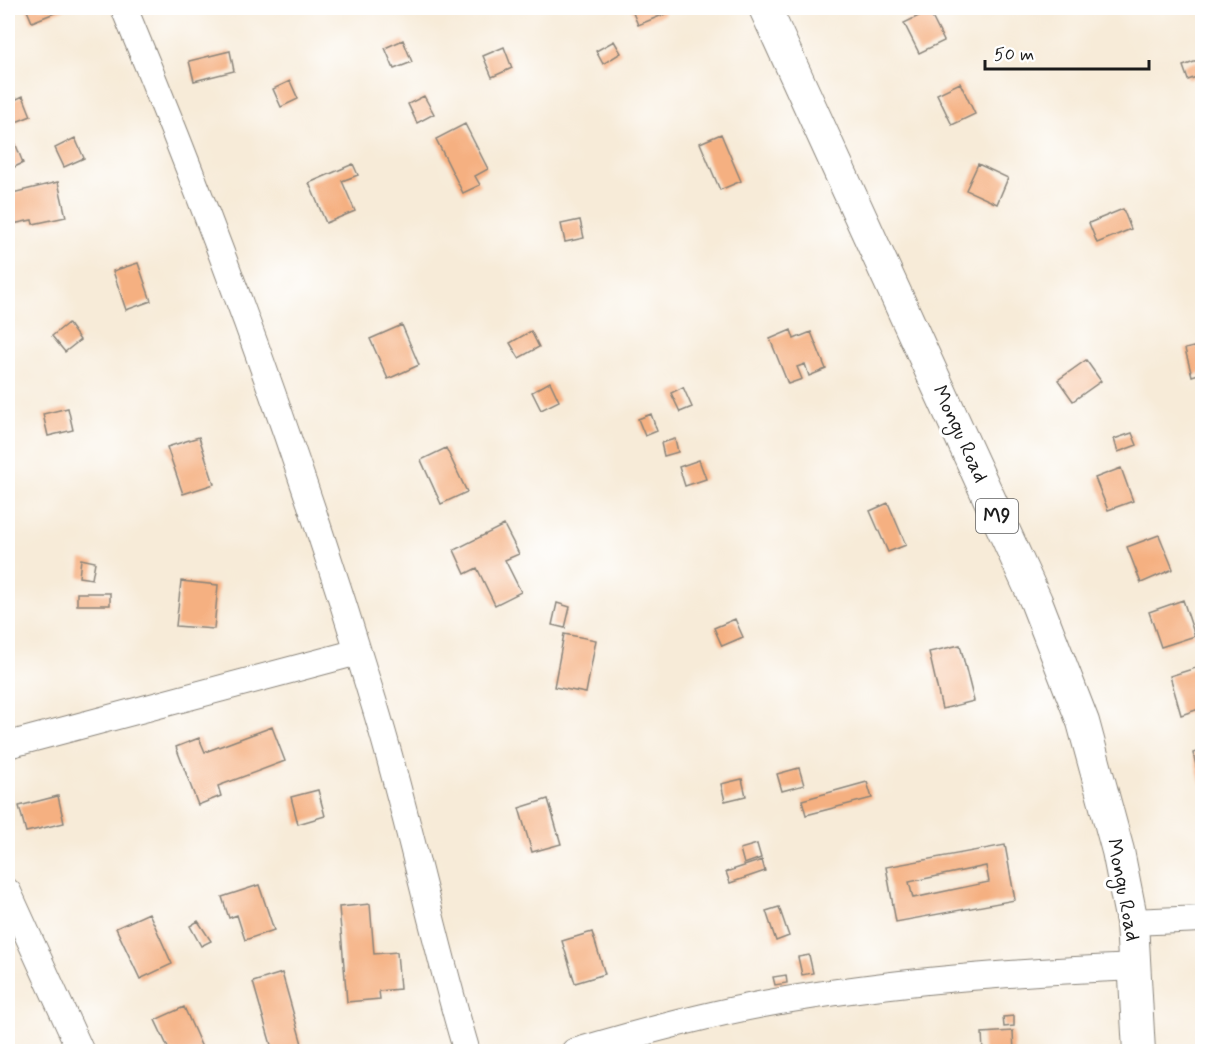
<svg xmlns="http://www.w3.org/2000/svg" width="1210" height="1059" font-family="Mynerve,sans-serif">
<style>
.building{fill:#f5b081;fill-rule:evenodd}
.lines{fill:none;stroke-linecap:round;stroke-linejoin:round}
.minor-casing{stroke:#8a847a;stroke-width:28}
.major-casing{stroke:#8a847a;stroke-width:34}
.minor{stroke:#fff;stroke-width:26}
.major{stroke:#fff;stroke-width:32}
.labels{text-anchor:middle;dominant-baseline:central;stroke-width:6;stroke-linejoin:round;paint-order:stroke}
.shield{fill:#fff;stroke:#606060;stroke-width:1.5}
.shield-label{font-size:20px;font-weight:bold;fill:#1c1c1c}
.street-label{font-size:21px;fill:#1c1c1c;stroke:#fff}
</style>
<rect width="100%" height="100%" fill="#fff"/>
<filter id="ink" filterUnits="userSpaceOnUse"><feTurbulence type="fractalNoise" baseFrequency=".0167" numOctaves="2"/><feDisplacementMap in="SourceGraphic" scale="12" xChannelSelector="R" yChannelSelector="G"/><feConvolveMatrix kernelMatrix="1 2 1 2 8 2 1 2 1" color-interpolation-filters="sRGB"/></filter>
<filter id="wash" filterUnits="userSpaceOnUse"><feTurbulence type="fractalNoise" baseFrequency=".008" numOctaves="4" result="noise"/><feDisplacementMap in="SourceGraphic" scale="24" xChannelSelector="R" yChannelSelector="G"/><feGaussianBlur stdDeviation="1.35" result="paint"/><feColorMatrix in="noise" values="0 0 0 0 0 0 0 0 0 0 0 0 0 0 0 0 0 1.4 0 .05"/><feComposite in="paint" operator="in"/></filter>
<g filter="url(#wash)">
<rect width="100%" height="100%" fill="#f7ebd8"/>
<g id="blocks">
<path class="building" d="M26,8H67L32,22Z
M631,8H662L665,14L638,25Z
M929,11L944,41L919,53L904,23Z
M403,40L412,62L394,69L385,48Z
M614,41L621,53L603,64L596,51Z
M504,47L512,68L492,77L483,56Z
M230,51L234,71L194,81L189,61Z
M1197,61L1202,75L1188,80L1183,66Z
M290,81L298,99L281,107L273,89Z
M960,83L975,114L952,125L937,94Z
M23,96L31,116L16,122L8,103Z
M424,96L434,114L417,123L408,104Z
M465,124L488,169L475,176L480,185L463,193L436,139Z
M721,134L741,181L720,190L700,143Z
M12,135L23,163L8,170V137Z
M75,138L84,158L64,167L55,148Z
M353,164L358,175L342,181L355,211L326,223L309,183Z
M978,164L1008,178L997,204L966,190Z
M58,182L66,217L33,224L32,220L8,225V194Z
M1123,209L1131,229L1097,243L1089,223Z
M580,220L584,238L565,242L561,224Z
M138,263L151,301L126,310L113,271Z
M68,323L80,340L65,352L52,336Z
M402,325L419,365L388,379L370,339Z
M791,330L794,339L811,332L826,369L809,376L805,364L797,367L802,379L788,384L770,339Z
M531,331L539,347L519,358L510,343Z
M1202,345V373L1192,376L1185,349Z
M1086,360L1101,381L1073,401L1058,380Z
M550,382L559,401L541,410L532,392Z
M683,387L692,407L680,412L671,393Z
M68,408L73,430L48,436L43,414Z
M651,414L657,431L645,436L638,419Z
M1132,433L1137,445L1118,452L1114,439Z
M199,437L214,484L183,494L167,447Z
M675,439L678,452L664,456L661,443Z
M446,448L467,492L441,504L421,460Z
M699,460L706,479L685,486L679,467Z
M1121,468L1133,501L1108,510L1095,478Z
M888,503L906,545L888,552L870,511Z
M504,525L519,554L505,560L521,592L495,605L477,568L465,574L454,550Z
M1159,535L1173,569L1141,583L1127,547Z
M81,559L95,562L92,579L79,577Z
M181,581L218,585L214,629L176,626Z
M77,593H110V605H77Z
M1183,600L1195,636L1161,647L1149,612Z
M557,603L570,607L565,628L552,625Z
M735,619L743,637L722,646L714,628Z
M564,634L596,640L586,693L554,687Z
M960,645L974,701L942,709L929,652Z
M1202,666V708L1181,715L1170,676Z
M272,727L285,761L218,786L221,796L198,805L176,747L199,738L205,752Z
M1202,751V789L1193,753Z
M799,768L804,785L782,791L777,774Z
M742,779L746,796L725,801L721,784Z
M867,782L872,798L806,815L802,800Z
M318,790L325,816L298,824L291,797Z
M58,796L64,823L26,832L19,806Z
M548,799L561,844L532,852L519,808Z
M757,844L761,858L744,864L740,849Z
M1005,845L1015,900L896,922L886,867ZM986,866L989,882L913,898L909,882Z
M762,860L765,871L730,883L726,872Z
M259,885L274,930L245,940L237,915L229,918L222,897Z
M370,904L374,954L397,952L400,989L379,991L380,999L347,1002L339,907Z
M779,907L789,936L776,941L766,911Z
M149,913L172,964L140,979L116,928Z
M198,921L211,941L201,946L190,926Z
M592,932L605,974L575,983L562,941Z
M809,955L813,973L802,975L798,957Z
M282,973L302,1044L273,1052L253,982Z
M786,975L787,983L775,985L773,977Z
M184,1007L204,1052H170L155,1020Z
M1014,1016V1026L1004,1027L1003,1017Z
M1013,1031L1014,1052H983L982,1033Z"/>
</g>
</g>
<g filter="url(#ink)">
<use href="#blocks" fill-opacity="0" stroke="#8a847a" stroke-width="1.5"/>
<g class="lines">
<g class="minor-casing">
<path id="minor" d="M124,8C220,238 304,471 376,710C410,823 433,938 467,1052
M8,745L358,652
M8,892L81,1052
M1132,922L1202,919
M574,1052C638,1033 704,1015 769,1003C890,981 1014,972 1137,967"/>
</g>
<g class="major-casing">
<path id="major" d="M765,8L1036,601L1083,722L1118,851L1132,922L1139,1052"/>
</g>
<use href="#minor" class="minor"/>
<use href="#major" class="major"/>
</g>
</g>
<g class="labels">
<rect class="shield" x="976" y="499" width="42" height="34" rx="4.5"/>
<g class="shield-label">
<text x="997" y="516">M9</text>
</g>
<g class="street-label">
<text transform="translate(960 434) rotate(65)">Mongu Road</text>
<text transform="translate(1123 890) rotate(79)">Mongu Road</text>
</g>
</g>
<rect width="1210" height="1059" fill="none" stroke="#fff" stroke-width="30"/>
<path d="M985 60v9h164v-9" fill="none" stroke="#1c1c1c" stroke-width="3"/>
<text x="994" y="60" font-size="18" fill="#1c1c1c" stroke="#ffffff" stroke-width="4.5" paint-order="stroke">50 m</text>
</svg>
